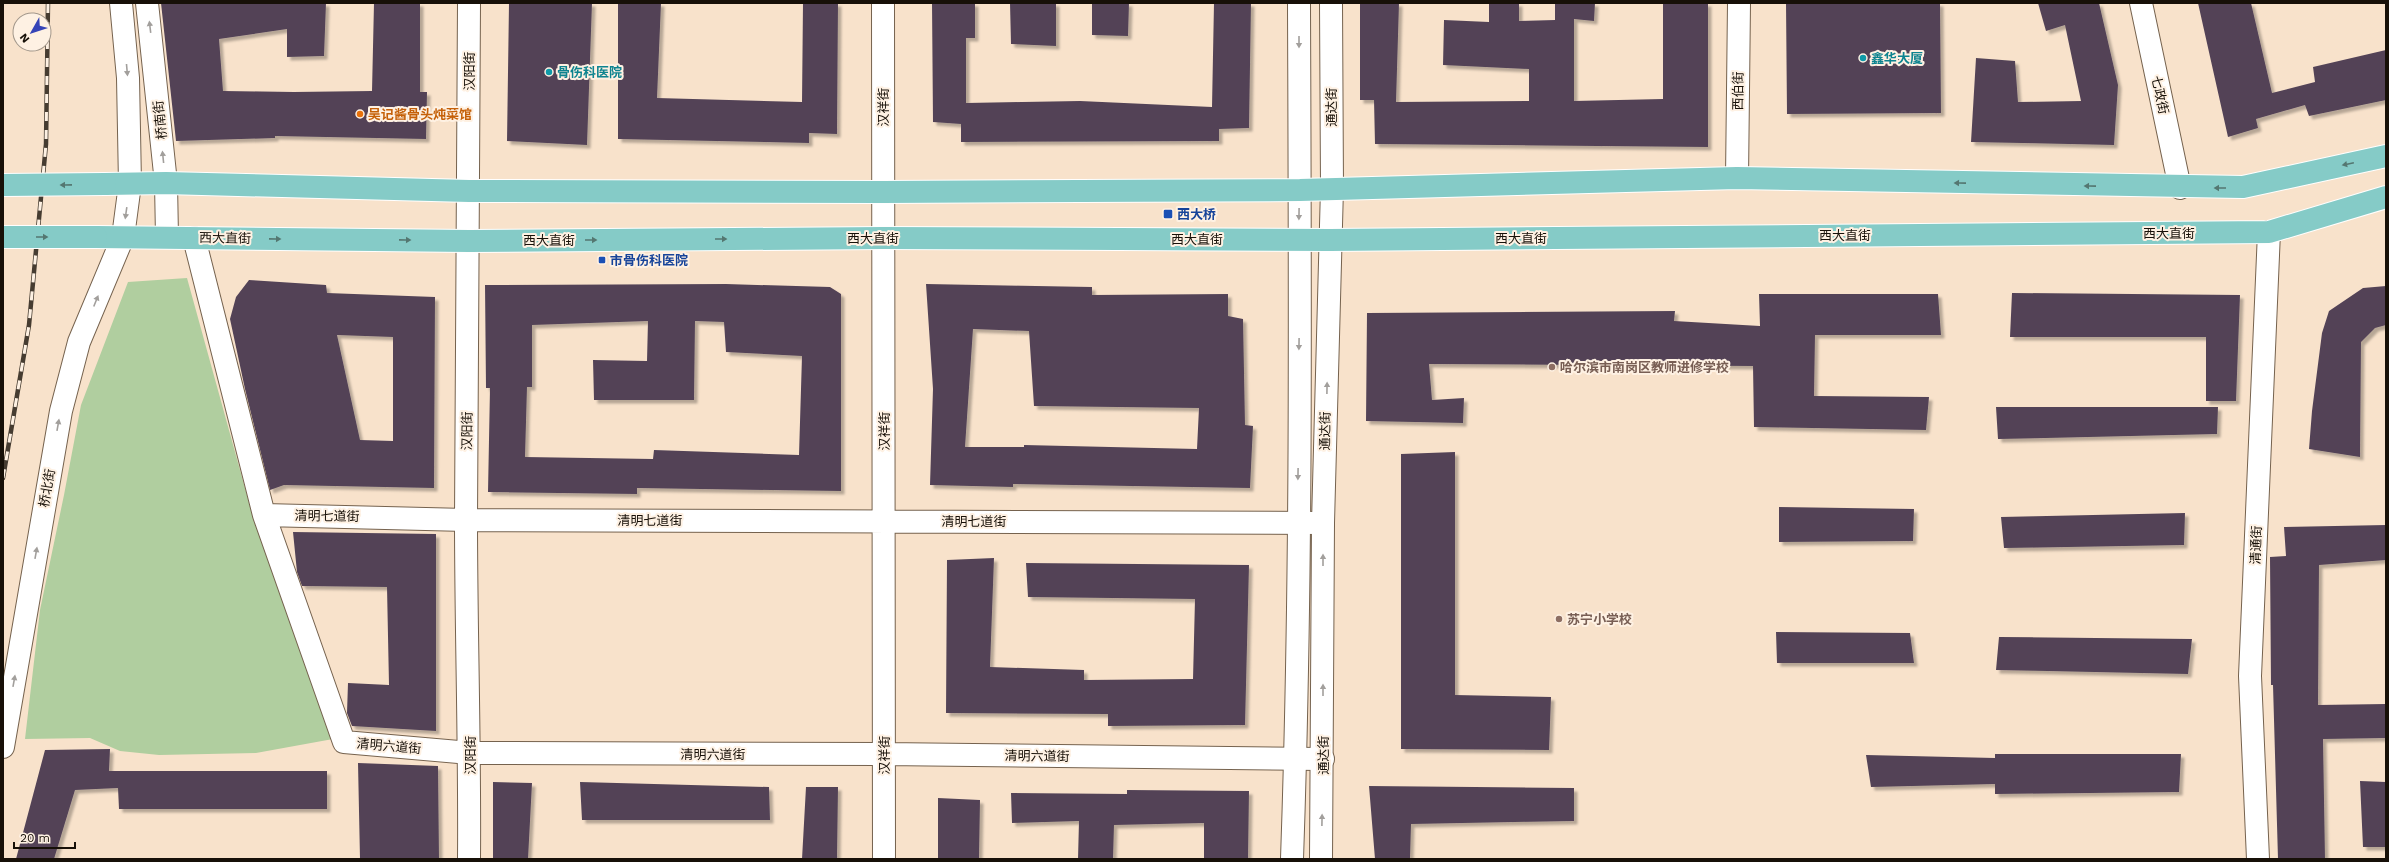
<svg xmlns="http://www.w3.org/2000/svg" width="2389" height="862" font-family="'Work Sans','Noto Sans SC',sans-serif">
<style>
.green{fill:#b0ce9f}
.building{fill:#534357;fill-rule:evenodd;filter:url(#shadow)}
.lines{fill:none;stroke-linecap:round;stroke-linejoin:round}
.tertiary-casing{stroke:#75624e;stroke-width:24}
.secondary-casing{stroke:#75624e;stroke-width:24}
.primary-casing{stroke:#fff;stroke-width:24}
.tertiary{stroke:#fff;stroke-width:22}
.secondary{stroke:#fff;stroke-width:22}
.primary{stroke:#85cbc7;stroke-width:22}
.rail-casing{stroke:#463c31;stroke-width:4.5}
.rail{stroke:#fef1e3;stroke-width:3;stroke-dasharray:9;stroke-linecap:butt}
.primary-bridge-casing{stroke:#fff;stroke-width:24;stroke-linecap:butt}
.primary-bridge{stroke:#85cbc7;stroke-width:22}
.oneway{fill:#a29f9c}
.oneway2{fill:#547771}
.culture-dot{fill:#0f9aa8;stroke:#fef1e3;stroke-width:1.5}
.food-dot{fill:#e8710a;stroke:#fef1e3;stroke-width:1.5}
.transit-dot{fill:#1a4fb4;stroke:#fef1e3;stroke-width:1.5}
.education-dot{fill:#8d6e63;stroke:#fef1e3;stroke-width:1.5}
.labels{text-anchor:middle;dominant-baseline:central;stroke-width:4;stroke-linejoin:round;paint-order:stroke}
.culture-label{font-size:13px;font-weight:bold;fill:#0d838f;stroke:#fef1e3;text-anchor:start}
.street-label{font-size:13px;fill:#171008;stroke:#fef1e3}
.food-label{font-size:13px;font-weight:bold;fill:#c56008;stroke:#fef1e3;text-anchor:start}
.transit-label{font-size:13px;font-weight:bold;fill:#164399;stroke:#fef1e3;text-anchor:start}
.education-label{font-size:13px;font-weight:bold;fill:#785e54;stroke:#fef1e3;text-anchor:start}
</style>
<defs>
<filter id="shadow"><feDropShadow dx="3.5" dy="3.5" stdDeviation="1" flood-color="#0004"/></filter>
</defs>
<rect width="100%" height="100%" fill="#f8e2cb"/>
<path class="green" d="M187,278L253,517L333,739L256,753L159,755L120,751L90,738L25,739L40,610L64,495L81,405L128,282Z"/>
<path class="building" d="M161,3H326L324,56L287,57V29L219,39L223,91L294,92L372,91L374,3H420V92H427L426,139L275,136V138L176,141Z
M509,3H592L587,145L507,141Z
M618,3H661L657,98L802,102L803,3H838L837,134L809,133V143L618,139Z
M932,3H975V38H966V103L1080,101L1212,107L1214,3H1251L1249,128L1219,129V141L961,142V124L933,122Z
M1010,3H1056V46L1011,44Z
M1092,3H1129L1128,36L1092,35Z
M1360,3H1399L1396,102L1529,101V69L1443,65L1444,20L1489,22V3H1519V21L1555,20V3H1595L1594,21L1574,19V101L1663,99V3H1708V147L1375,144L1374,100H1360Z
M1786,3H1940L1941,113L1787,114Z
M2038,3H2099L2118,85L2114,145L1971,142L1976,58L2015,61L2018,102L2081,101L2065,25L2046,31Z
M2198,3H2251L2272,93L2315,82L2313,67L2386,50V100L2309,116L2305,105L2256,119L2258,128L2228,137Z
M249,280L326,285L327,293L435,297L434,488L284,485L270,490L245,389L230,319L236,297ZM337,335L393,337V441L360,440Z
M726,284L830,287L841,294V491L637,488V494L488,492L490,388H486L485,285ZM648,321L647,361L593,360L594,400H694L695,321L724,322L726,352L802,356L799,455L654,450L653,459L525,457L527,387H532V325Z
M926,284L1092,287V295L1228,294V316L1243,319L1245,425L1253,426L1250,488L1013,484V487L930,485L933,389ZM973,329L1029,331L1034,406L1199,408L1197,449L1024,445V447H965Z
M2386,286V325L2375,328L2361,342L2360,457L2309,449L2312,411L2322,333L2329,311L2363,288Z
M2012,293L2240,295L2236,401H2206V337H2010Z
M1759,294H1938L1941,335H1815L1814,396L1929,397L1926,430L1754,427L1753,366L1429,364L1432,400L1464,398L1463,423L1366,421L1367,313L1675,311L1674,321L1760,326Z
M1996,407H2218L2217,434L1998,439Z
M1455,452V695L1551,697L1549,750L1401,749V454Z
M1779,507L1914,509L1913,541L1779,542Z
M2185,513L2184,545L2004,548L2001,517Z
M2386,525V560L2319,565L2318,705L2386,704V738L2323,739L2325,859H2278L2273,685H2271L2270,557L2286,556L2284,527Z
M293,532L436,534V731L352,726L347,713L348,683L389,685L387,587L302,586L297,572Z
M994,558L990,667L1084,670V680L1193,679L1195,599L1028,597L1026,563L1249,565L1245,725L1108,726V714L946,713L947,560Z
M1776,632L1910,633L1914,663H1777Z
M1999,637L2192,639L2188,674L1996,670Z
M110,749L109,771H327V809H119L118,788L75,790L54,859H16L45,750Z
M1995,754H2181L2179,792L1995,794V784L1871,787L1866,755L1995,758Z
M358,763L438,766L439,859H360Z
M2360,781L2386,782V847H2363Z
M493,782L532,783L528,859H493Z
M580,782L769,787L770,820H582Z
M1369,786L1574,788V821L1411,824L1410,859H1375Z
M806,787H838L837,859H802Z
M1127,790L1249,791L1248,859H1204V823L1114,825L1113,859H1078L1079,821L1012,823L1011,793L1127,794Z
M938,798L980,800L979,859H938Z"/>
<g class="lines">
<g class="tertiary-casing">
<path id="tertiary" d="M469,3C469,175 466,347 466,519C466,632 470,746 469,859
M883,3L884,859
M2141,3L2180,188
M1737,178L1739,3
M194,238L264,515L466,520L1323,523
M264,515L344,742L470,753L884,754L1323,759
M3,747L61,411L79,342L123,237
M2258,859L2250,676L2269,232"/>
</g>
<g class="secondary-casing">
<path id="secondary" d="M121,3L128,78L130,184L123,237
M147,3L166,183L167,237
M1292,859C1302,574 1300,288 1299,3
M1321,859L1323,523L1332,188L1331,3"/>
</g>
<g class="primary-casing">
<path id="primary" d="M105,184L166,183L469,191L883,192L1300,190L1737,178L2243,187L2386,156
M96,237L469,241L883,238L1330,240L2269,232L2386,197"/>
</g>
<use href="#tertiary" class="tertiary"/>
<use href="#secondary" class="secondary"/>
<use href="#primary" class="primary"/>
<g class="rail-casing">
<path id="rail" d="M3,478L29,325L46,144L48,3"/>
</g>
<use href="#rail" class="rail"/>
<g class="primary-bridge-casing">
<path id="primary-bridge" d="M3,185L105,184
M3,237H96"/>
</g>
<use href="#primary-bridge" class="primary-bridge"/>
</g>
<defs><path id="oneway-solid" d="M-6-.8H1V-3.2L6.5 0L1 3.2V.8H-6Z"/></defs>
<g class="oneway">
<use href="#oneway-solid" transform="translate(150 27) rotate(-97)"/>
<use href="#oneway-solid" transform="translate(1299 42) rotate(90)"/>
<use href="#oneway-solid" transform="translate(127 70) rotate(85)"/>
<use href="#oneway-solid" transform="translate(163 157) rotate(-96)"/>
<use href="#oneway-solid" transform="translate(126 213) rotate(98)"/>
<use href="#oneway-solid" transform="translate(1299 214) rotate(91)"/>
<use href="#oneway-solid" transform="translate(96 301) rotate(-68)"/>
<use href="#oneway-solid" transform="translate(1299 344) rotate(91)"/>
<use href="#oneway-solid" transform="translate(1327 388) rotate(-89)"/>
<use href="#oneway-solid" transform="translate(58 425) rotate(-80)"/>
<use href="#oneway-solid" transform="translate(1298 474) rotate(91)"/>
<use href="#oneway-solid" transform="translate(36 553) rotate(-80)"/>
<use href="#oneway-solid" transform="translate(1323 560) rotate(-90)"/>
<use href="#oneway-solid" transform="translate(14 681) rotate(-80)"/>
<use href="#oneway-solid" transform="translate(1323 690) rotate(-90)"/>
<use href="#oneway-solid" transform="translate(1322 820) rotate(-89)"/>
</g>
<g class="oneway2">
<use href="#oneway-solid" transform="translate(2348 164) rotate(168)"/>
<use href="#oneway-solid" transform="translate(1960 183) rotate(-179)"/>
<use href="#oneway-solid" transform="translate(66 185) rotate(179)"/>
<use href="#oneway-solid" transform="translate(2090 186) rotate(-179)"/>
<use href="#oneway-solid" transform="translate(2220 188) rotate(180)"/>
<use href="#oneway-solid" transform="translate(42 237)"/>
<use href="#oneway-solid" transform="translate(275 239) rotate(1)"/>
<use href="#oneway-solid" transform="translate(721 239)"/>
<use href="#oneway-solid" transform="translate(405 240) rotate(1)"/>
<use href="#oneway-solid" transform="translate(591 240)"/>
</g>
<g class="culture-dot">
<circle cx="1863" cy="58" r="4"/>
<circle cx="549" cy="72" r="4"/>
</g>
<circle class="food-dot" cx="360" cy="114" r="4"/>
<g class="transit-dot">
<rect x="1163" y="209" width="10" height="10" rx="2"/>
<rect x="598" y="256" width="8" height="8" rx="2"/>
</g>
<g class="education-dot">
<circle cx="1552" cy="367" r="4"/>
<circle cx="1559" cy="619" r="4"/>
</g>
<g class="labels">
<g class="culture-label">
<text x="1871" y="58">鑫华大厦</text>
<text x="557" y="72">骨伤科医院</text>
</g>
<g class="street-label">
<text transform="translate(469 71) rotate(-90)">汉阳街</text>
<text transform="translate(1738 91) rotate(-89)">西伯街</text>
<text transform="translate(2160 95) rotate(78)">七政街</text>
<text transform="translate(883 107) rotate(-90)">汉祥街</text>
<text transform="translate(1331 107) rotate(-90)">通达街</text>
<text transform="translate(160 120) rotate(-96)">桥南街</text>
<text x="2169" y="233">西大直街</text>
<text x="1845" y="235">西大直街</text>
<text transform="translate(225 238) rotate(1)">西大直街</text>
<text x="873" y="238">西大直街</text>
<text x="1521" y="238">西大直街</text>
<text x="1197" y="239">西大直街</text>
<text x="549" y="240">西大直街</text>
<text transform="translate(467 431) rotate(-89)">汉阳街</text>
<text transform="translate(884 431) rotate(-90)">汉祥街</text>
<text transform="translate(1325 431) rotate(-89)">通达街</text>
<text transform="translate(47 488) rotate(-80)">桥北街</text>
<text transform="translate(327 516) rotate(1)">清明七道街</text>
<text x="650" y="520">清明七道街</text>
<text x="974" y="521">清明七道街</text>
<text transform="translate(2256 545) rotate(-88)">清通街</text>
<text transform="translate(389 746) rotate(5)">清明六道街</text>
<text x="713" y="754">清明六道街</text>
<text transform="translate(470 755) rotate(-90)">汉阳街</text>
<text transform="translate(884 755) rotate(-90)">汉祥街</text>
<text transform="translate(1323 755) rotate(-90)">通达街</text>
<text transform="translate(1037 756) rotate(1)">清明六道街</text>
</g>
<g class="food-label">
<text x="368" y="114">吴记酱骨头炖菜馆</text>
</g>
<g class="transit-label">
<text x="1177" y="214">西大桥</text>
<text x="610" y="260">市骨伤科医院</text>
</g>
<g class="education-label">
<text x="1560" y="367">哈尔滨市南岗区教师进修学校</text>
<text x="1567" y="619">苏宁小学校</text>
</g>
</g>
<rect width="2389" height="862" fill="none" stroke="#171008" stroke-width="8"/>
<g transform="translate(32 32) rotate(231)"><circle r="19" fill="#fef1e3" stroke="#a2978b"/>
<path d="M0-3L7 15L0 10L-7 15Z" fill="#3644b7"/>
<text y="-6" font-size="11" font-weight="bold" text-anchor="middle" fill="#171008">N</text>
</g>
<path d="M14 842v6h61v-6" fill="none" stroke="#171008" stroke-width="2"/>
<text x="20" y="842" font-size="12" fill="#171008" stroke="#fef1e3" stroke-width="3" paint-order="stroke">20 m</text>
</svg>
